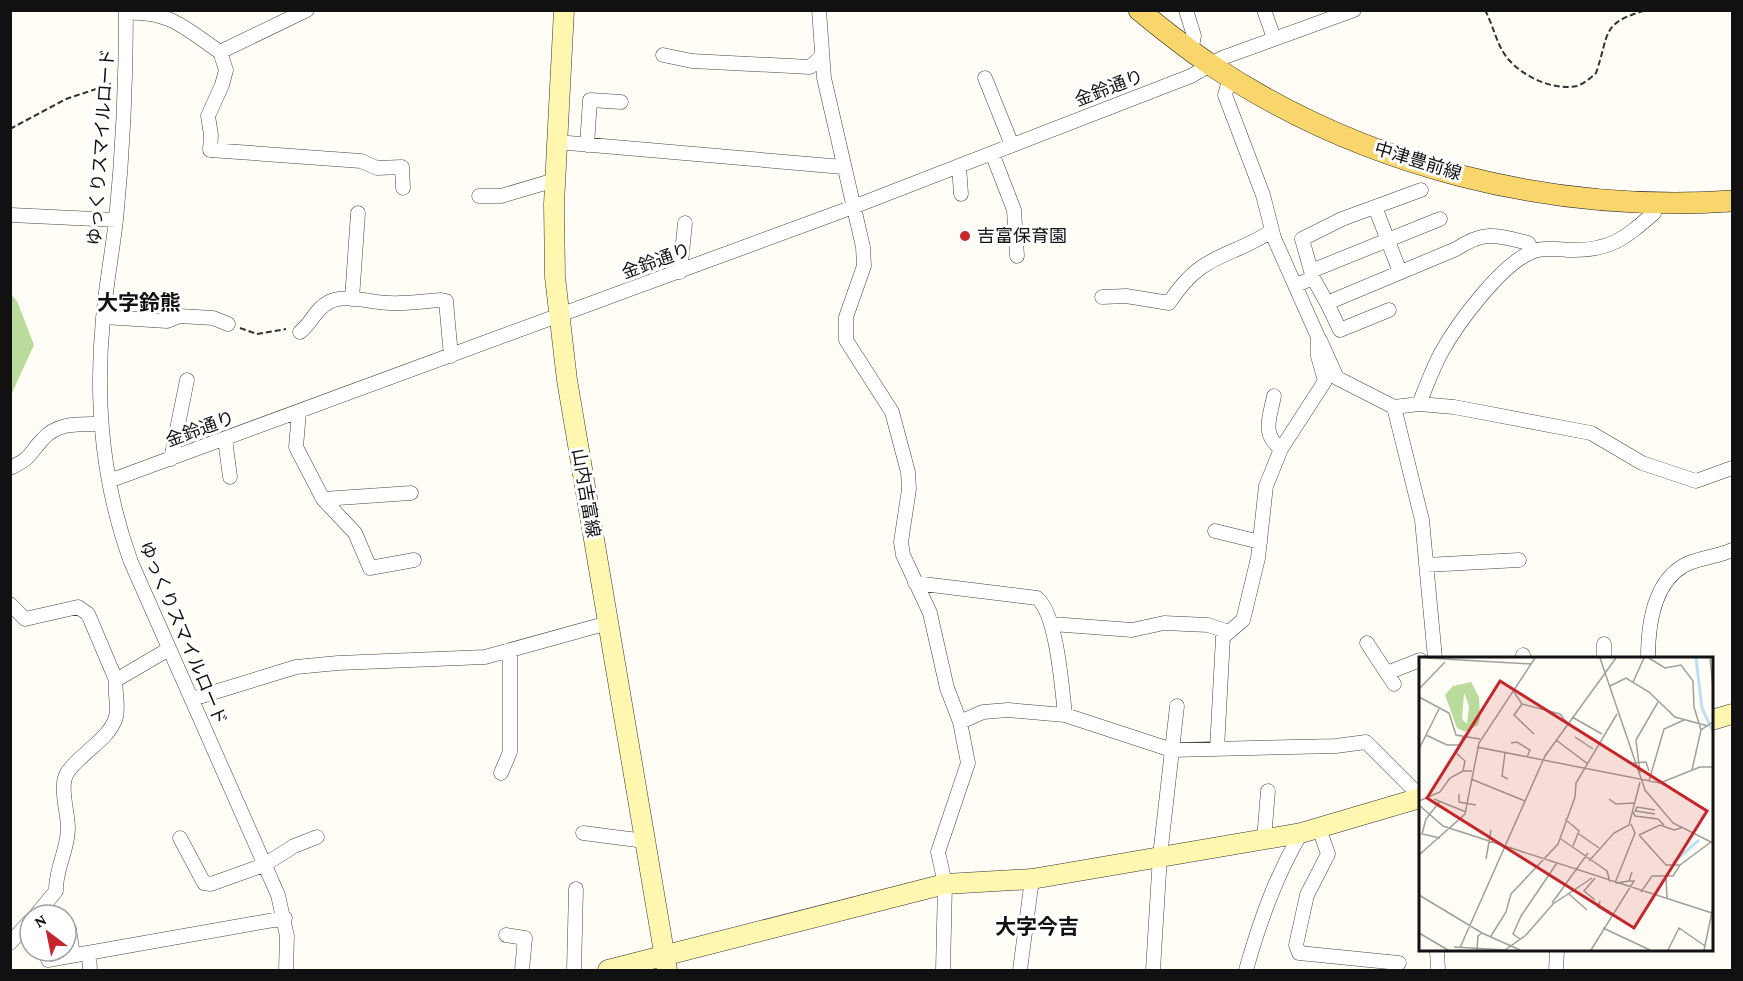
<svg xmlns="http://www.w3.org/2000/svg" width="1743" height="981" font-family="'Crimson Pro','Noto Sans JP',serif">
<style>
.forest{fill:#b9dc9c}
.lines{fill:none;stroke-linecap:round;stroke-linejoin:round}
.street-casing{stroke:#444;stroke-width:15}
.secondary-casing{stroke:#333;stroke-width:21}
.primary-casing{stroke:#222;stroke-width:22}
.path{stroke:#333;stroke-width:2;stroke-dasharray:6 3;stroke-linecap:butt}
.street{stroke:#fff;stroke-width:14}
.secondary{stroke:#fff6b0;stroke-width:20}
.primary{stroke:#f9d66b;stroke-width:21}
.poi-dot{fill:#c4262e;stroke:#fff;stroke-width:2}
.labels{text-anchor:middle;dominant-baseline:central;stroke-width:6;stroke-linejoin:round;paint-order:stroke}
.street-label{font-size:18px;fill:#111;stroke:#fff}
.poi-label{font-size:18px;fill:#111;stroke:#fff;text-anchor:start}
.quarter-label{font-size:21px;font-weight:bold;fill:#111;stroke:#fff}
.inset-river{fill:none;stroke:#b9e0f7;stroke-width:3}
.inset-road{fill:none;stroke:#a09f9a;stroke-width:1.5}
.view{fill:#c4262e;fill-opacity:0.15;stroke:#c4262e;stroke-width:3}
.inset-edge{fill:none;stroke:#111;stroke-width:3}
</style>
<rect width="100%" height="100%" fill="#fffdf5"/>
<path class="forest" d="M10,293L17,301L34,345L11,395Z"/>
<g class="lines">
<g class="street-casing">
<path id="street" d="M126,10C126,80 123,150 116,220C112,253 106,286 103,319C95,401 103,485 131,562L278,895L287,936L286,970
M819,10L824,78L863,247L864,266L846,317V340L892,412L908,472L909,489L901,542L903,555L930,613L947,688L960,722L968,763L938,852L945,884L943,970
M1186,10L1194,36L1191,51
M1264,10L1274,38
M126,13C169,10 186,29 220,52L307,10
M220,52L226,70L222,85L208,116L211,135L210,150L361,161L377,168L402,167L403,188
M663,55L692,61L810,67L821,57
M985,78L1012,145
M557,142L843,167
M587,145L590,100L621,102
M992,153L1014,210L1017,256
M959,166L961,194
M479,196H501L555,180
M1375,207L1400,272
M11,215L116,220
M1311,271L1440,219
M680,272L685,223
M1313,278L1302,239L1342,219L1421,190
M1296,285L1313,278L1327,303L1456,249C1485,230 1496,235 1528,243L1533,251
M1102,297L1126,296L1169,303C1202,252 1226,260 1272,231
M352,299L358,213
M1327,303L1340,330L1389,310
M103,317L167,321L180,316L213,318L228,324
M300,332C312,323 315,309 329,302C346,293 370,303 389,303C406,304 424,301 441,300L446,301L451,356
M1320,340L1337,378L1394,407L1419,404C1426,387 1432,370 1441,353C1457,324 1501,264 1532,252C1543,247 1558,249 1569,250C1610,251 1624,239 1654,213L1652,203
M1274,396C1270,417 1261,434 1281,449
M1419,404L1454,407L1591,433L1642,463L1696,481L1732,468
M1394,407L1422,520L1435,658
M299,412L296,447L323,499L355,533L370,568L414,560
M225,439L230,477
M171,459L187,380
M10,468C33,457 27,456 42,440C57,422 80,424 101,424
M109,481L853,207L1191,76L1222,58L1354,10
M323,499L411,493
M1215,531L1260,542
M1426,565L1519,560
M915,583L1037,598C1057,614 1062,689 1065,715
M10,604L25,619L78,607L88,614L116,680
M1052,624L1132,630L1164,623L1208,625L1229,632
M1367,643L1394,684
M1604,644V658
M1523,655L1524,658
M1648,658C1648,627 1653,584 1683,566C1696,558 1718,557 1732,550
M1387,673L1420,660
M192,699L296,667L338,663L485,657L608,623
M960,722L983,712L1008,710L1065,715L1172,750L1336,746L1366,742L1420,796
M1217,749L1223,637L1243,620L1258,558L1266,486L1281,449L1325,381L1318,356V337L1274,238L1263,195L1225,95L1230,77
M501,773L510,752V650
M1319,828L1328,854L1307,895L1296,945L1299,953L1399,963
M583,833L645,841
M180,838L204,883L211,884L264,865L294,846L317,837
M1264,839L1268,791
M36,915L56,891C55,870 68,850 68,828C68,812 59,787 67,773C78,755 110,739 116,717C119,705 114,692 116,680L169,649
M69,929L73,955
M506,935L525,938L522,970
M10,943L30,921
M1437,950L1438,970
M89,953L90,970
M48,960L285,918
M574,970L576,889
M1020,970L1032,879
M1153,970L1160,856L1177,706
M1246,970C1260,921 1275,878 1301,833
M1556,970L1557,950"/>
</g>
<g class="secondary-casing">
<path id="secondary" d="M564,10L554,204L555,277L567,380L667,970
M1712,720L1732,714
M608,970L945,884L1032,879L1301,833L1420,798"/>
</g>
<g class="primary-casing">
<path id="primary" d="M1139,10C1162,29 1186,48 1211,65C1364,167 1550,213 1732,201"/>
</g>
<path class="path" d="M1485,10C1494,27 1497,47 1509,60C1524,77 1554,91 1577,86C1583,84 1591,78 1596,73C1610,33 1600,23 1647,10
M10,129L66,99L111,84
M240,328L257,334L286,329"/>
<use href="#street" class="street"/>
<use href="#secondary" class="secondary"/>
<use href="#primary" class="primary"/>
</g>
<circle class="poi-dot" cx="965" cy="236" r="6"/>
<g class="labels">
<g class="street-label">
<text transform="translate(1109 88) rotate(-21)">金鈴通り</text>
<text transform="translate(101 147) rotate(-86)">ゆっくりスマイルロード</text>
<text transform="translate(1418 161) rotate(17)">中津豊前線</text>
<text transform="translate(656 261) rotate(-20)">金鈴通り</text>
<text transform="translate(200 429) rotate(-20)">金鈴通り</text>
<text transform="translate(586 493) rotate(80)">山内吉富線</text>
<text transform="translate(183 633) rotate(67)">ゆっくりスマイルロード</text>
</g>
<g class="poi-label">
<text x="977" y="236">吉富保育園</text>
</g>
<g class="quarter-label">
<text x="139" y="303">大字鈴熊</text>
<text x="1037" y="927">大字今吉</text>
</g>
</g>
<g transform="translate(1419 657)">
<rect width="294" height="294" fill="#fffdf5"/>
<path d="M52,25L60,40L61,61L59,68L46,75L38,71L26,38L34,29ZM45,36L50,49L48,67L43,62Z" fill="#b9dc9c" fill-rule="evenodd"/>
<path class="inset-river" d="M277,1L283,51L294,75M254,206L280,183"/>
<path class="inset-road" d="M8,1L112,7M181,1L226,133L254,166L294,186M230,1L246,11L262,8L274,24L275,50L282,73M291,1L294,31M214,25L225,1M191,29L207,21L230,35L256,60L289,69M0,32L26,5M95,35L103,47L141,57L148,66M0,40L30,56L37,78L61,82M103,47L95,58L115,77M153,60L183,77M7,78L28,88H40M156,80L174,92M137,83L169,107M92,86L98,85L111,93L108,100M58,90L241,126L281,110H294M0,92L20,52M86,96L83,119L89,122M214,106L227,105L230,114M273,113L282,73L294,65M44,114L46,104L37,96L44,80M221,116L217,83L239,45M52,122L106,144M230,124L245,72L265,63M40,137V145L57,148M15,142L47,155M190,142L197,147L215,146M0,144L21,135L31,121L44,114H53M0,148L24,169L293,256M217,154L236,157M214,155L216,159L239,162L245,168M216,155L218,150L236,153M146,162L160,174L154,189M160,177L180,191M220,178L247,208H261M220,178L241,168L255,173L262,171M21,181L3,177L7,162L21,144M142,182L188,214L191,225M0,198L46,157L60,86L116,1M67,202L72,173M170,204L195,176L210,168L221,125M247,219L248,242M196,226L216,176L212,167M197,226L210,224L213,215M222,235L233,219H254L261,208L292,185M150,237L168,253M0,238L63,276L101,293M176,243L165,234L176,221M181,244L179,250L192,258M133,246L169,196M184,271L231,293M0,276L29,293M72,279L87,255L92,237L139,187L156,140L157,126L198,57M101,282L94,277L102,259L138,206M35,290L86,293L107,278L134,247L173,221M40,293L126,99L197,1M58,293L59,279L63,276M172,293L215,224H210M249,293L260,271L286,289M285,293L294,250"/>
<path class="view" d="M81,24L288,154L215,271L8,141Z"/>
<rect width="294" height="294" class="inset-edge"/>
</g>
<rect width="1743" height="981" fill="none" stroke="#111111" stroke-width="24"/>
<g transform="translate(48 933) rotate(328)"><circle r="28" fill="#ffffff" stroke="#a0a0a0" stroke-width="1.5"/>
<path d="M0-4.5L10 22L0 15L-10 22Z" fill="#c4262e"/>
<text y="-9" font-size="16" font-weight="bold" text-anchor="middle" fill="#111111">N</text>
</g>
</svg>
